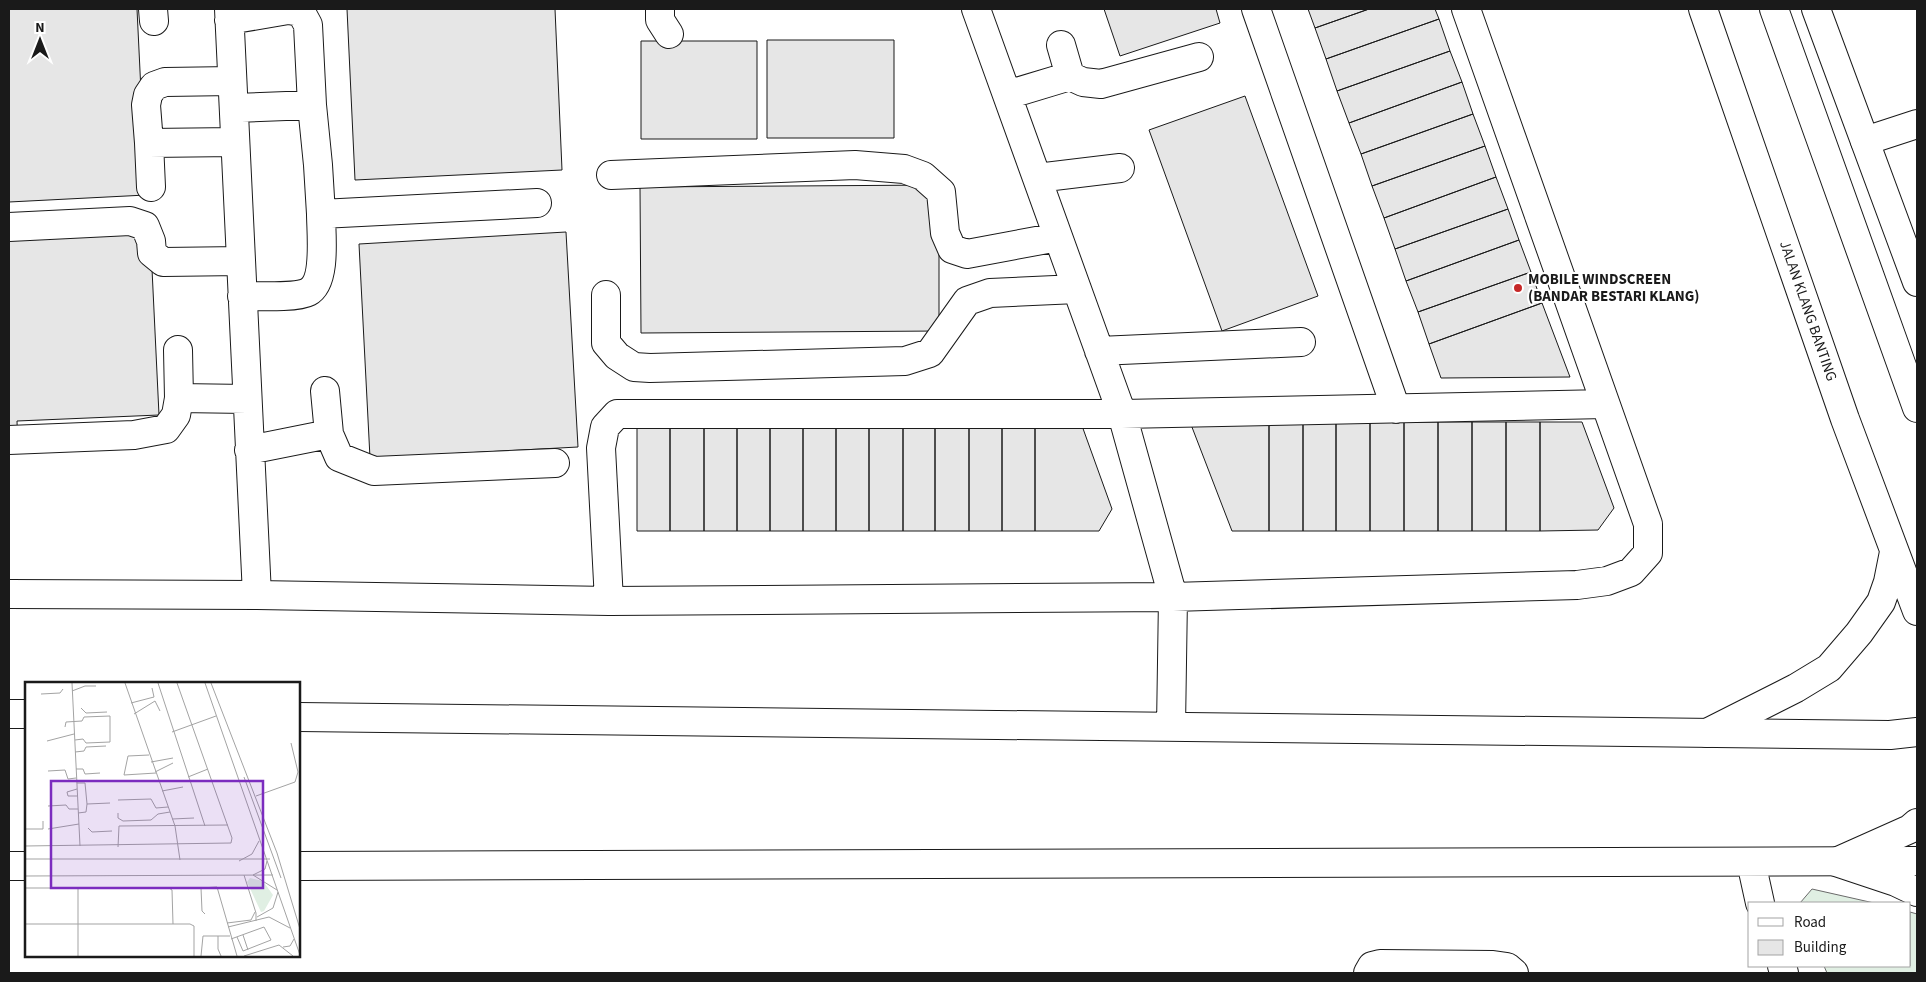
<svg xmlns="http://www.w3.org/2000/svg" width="1926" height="982" font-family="'Source Sans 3',sans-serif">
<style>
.green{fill:#e0efe3;stroke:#6a6a6a}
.building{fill:#e6e6e6;stroke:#1a1a1a}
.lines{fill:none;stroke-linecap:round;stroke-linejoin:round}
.minor-casing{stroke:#1a1a1a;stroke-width:30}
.highway-casing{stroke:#1a1a1a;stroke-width:30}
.minor{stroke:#fff;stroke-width:28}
.highway{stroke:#fff;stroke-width:28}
.poi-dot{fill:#c62828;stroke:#fff;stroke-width:2}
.labels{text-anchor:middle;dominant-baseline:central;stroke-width:4;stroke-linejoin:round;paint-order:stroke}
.poi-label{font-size:15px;font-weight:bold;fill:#1a1a1a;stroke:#fff;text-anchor:start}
.street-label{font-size:15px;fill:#1a1a1a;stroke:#fff}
.inset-road{fill:none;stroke:#a3a3a3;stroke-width:1}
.view{fill:#7b2cbf;fill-opacity:0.15;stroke:#7b2cbf;stroke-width:2.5}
.inset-edge{fill:none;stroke:#1a1a1a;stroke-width:2.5}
</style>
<rect width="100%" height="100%" fill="#fff"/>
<path class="green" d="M1812,889L1874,903H1800Z
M1910,912L1917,914V973H1827L1824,966H1910Z"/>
<path class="building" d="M9,9H137L146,195L9,202Z
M347,9H555L562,170L355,180Z
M1104,9H1216L1220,23L1120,56Z
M1308,9H1369L1315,28Z
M1369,9H1435L1439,19L1326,59L1315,28Z
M1439,19L1450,51L1337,91L1326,59Z
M767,40H894V138H767Z
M641,41H757V139H641Z
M1450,51L1462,82L1349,123L1337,91Z
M1462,82L1473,114L1361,154L1349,123Z
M1245,96L1318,296L1222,331L1149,130Z
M1473,114L1485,146L1372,186L1361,154Z
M1485,146L1496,177L1384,218L1372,186Z
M1496,177L1508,209L1395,249L1384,218Z
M939,185V331L641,333L640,187Z
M1508,209L1519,240L1406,281L1395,249Z
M150,227L159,415L17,421L18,452H9V233Z
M566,232L578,447L370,458L359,244Z
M1519,240L1531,272L1418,312L1406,281Z
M1531,272L1542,303L1429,344L1418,312Z
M1542,303L1570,377L1441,378L1429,344Z
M1190,422H1269V531H1232Z
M1269,422H1303V531H1269Z
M1303,422H1336V531H1303Z
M1336,422H1370V531H1336Z
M1370,422H1404V531H1370Z
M1404,422H1438V531H1404Z
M1438,422H1472V531H1438Z
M1472,422H1506V531H1472Z
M1506,422H1540V531H1506Z
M1540,422H1582L1614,508L1598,530L1540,531Z
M637,423H670V531H637Z
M670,423H704V531H670Z
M704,423H737V531H704Z
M737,423H770V531H737Z
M770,423H803V531H770Z
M803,423H836V531H803Z
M836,423H869V531H836Z
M869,423H903V531H869Z
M903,423H935V531H903Z
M935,423H969V531H935Z
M969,423H1002V531H969Z
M1002,423H1035V531H1002Z
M1035,423H1081L1112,509L1099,531H1035Z"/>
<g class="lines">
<g class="minor-casing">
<path id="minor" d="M153,9L154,21
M229,9L257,595
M660,9V20L669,34
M976,9L1122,414L1173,597L1171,727
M1256,9L1396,409
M229,20L288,10L301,12L308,25L312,105L318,165L321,214
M1061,45L1070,76
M232,81L165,82L154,86L148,95L146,105L149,143L235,142
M1007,95L1070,76L1083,82L1101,84L1199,57
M234,108L312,105
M1865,141L1917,124
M149,143L151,187
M611,175L855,165L904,169L923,176L941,192L945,233L952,249L967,254L1058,237
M1037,178L1120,168
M9,227L130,221L145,226L151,241L152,253L163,262L241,261
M606,295V343L617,356L634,367L650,368L905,361L930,353L967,301L990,293L1077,289
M242,296C257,296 297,298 308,292C327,282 321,233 321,214L537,203
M178,350L179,398
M1099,351L1301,342
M329,434L339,457L374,471L555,463
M9,440L134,435L166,429L176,415L179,398L247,399
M249,450L329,434L325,391
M9,594L257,595L609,601L1173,597L1577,585L1607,581L1631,572L1648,553V524L1466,9
M609,601L601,448L605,427L617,414H1122L1605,404
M9,714H26
M299,717L1890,735L1917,732
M1751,862L1760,903
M9,866H26
M299,866L1917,861
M1782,966L1784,973
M1368,973L1372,966L1380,964L1493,965L1507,967L1514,973"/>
</g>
<g class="highway-casing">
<path id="highway" d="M1703,9L1845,419L1917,611
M1774,9L1917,408
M1816,9L1917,282
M1707,733L1796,688L1829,668L1859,633L1881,602L1888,582L1894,552
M1836,862L1910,829L1917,823
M1836,862L1896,882L1917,892"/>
</g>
<use href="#minor" class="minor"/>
<use href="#highway" class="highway"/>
</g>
<circle class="poi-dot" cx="1518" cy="288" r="5"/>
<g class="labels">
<g class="poi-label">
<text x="1528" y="279">MOBILE WINDSCREEN<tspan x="1528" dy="17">(BANDAR BESTARI KLANG)</tspan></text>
</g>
<g class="street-label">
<text transform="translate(1808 311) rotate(71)">JALAN KLANG BANTING</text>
</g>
</g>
<g transform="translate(25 682)">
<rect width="275" height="275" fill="#fff"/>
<path d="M225,196L238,199L248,213L239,229L236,230L222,200Z" fill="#e0efe3"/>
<path class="inset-road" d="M47,1L55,164M100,1L150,144L155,178M133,1L180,144M180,1L275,273M186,1L252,171L275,247M47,9L60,4H71M16,12L35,11L38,7M106,21L129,15L127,6M56,26L61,31L82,30M109,32L130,19L135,29M40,45L41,40L57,39L59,35L85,34V60L61,61L58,57L50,58M147,50L191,34M22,59L49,52M50,70L59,69L61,65L81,64M124,73L103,74L99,93L131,91M126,80L148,76M51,87H58L60,92L75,91M23,89L40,88L43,97L51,96M130,90L148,81M163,95L183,87M219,95L256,196M52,101H60L62,122M52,107L42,110L43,114H52M137,109L158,105M231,114L270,100L273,90L266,61M93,118L126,117L131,126L143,125M23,124L41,123L44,127H53M53,131L61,130L62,122L85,121M93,131V136L98,139L126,138L133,132L145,130M147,137L169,136M63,146L67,150L87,149M0,147H18V139M23,147L54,142M0,164L206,161L207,156L152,1M93,165L94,144L203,143M0,177H245M214,179L227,172L234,159M219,193L231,231V239M228,193L252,208M228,193L240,187L242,179M0,194L248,193M0,206H144L147,208L148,242M180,232L177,229L176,206L192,205L212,274M232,235L248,226L253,210M202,241L226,238L230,230M0,242H165L169,244V274M203,245L244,235L265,246M218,253L223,268M193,254V267L196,274M206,257L239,245L246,258L218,269L212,255M258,265L265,264L269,257M53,274V206M176,274L178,254H205M219,274L254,263L268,274"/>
<path class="view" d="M26,99H238V206H26Z"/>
<rect width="275" height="275" class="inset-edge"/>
</g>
<rect width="1926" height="982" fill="none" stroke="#1a1a1a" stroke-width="20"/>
<rect x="1748" y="902" width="162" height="65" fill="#ffffff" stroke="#a3a3a3"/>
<rect x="1758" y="918" width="25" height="8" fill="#ffffff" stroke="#a3a3a3"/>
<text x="1794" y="927" font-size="15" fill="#1a1a1a">Road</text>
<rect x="1758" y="940" width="25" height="15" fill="#e6e6e6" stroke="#a3a3a3"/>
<text x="1794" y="952" font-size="15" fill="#1a1a1a">Building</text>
<g transform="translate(40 40)" stroke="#ffffff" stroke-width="4" paint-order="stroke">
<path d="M0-4L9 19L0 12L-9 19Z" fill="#1a1a1a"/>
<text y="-8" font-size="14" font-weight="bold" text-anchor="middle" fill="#1a1a1a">N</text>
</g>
</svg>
